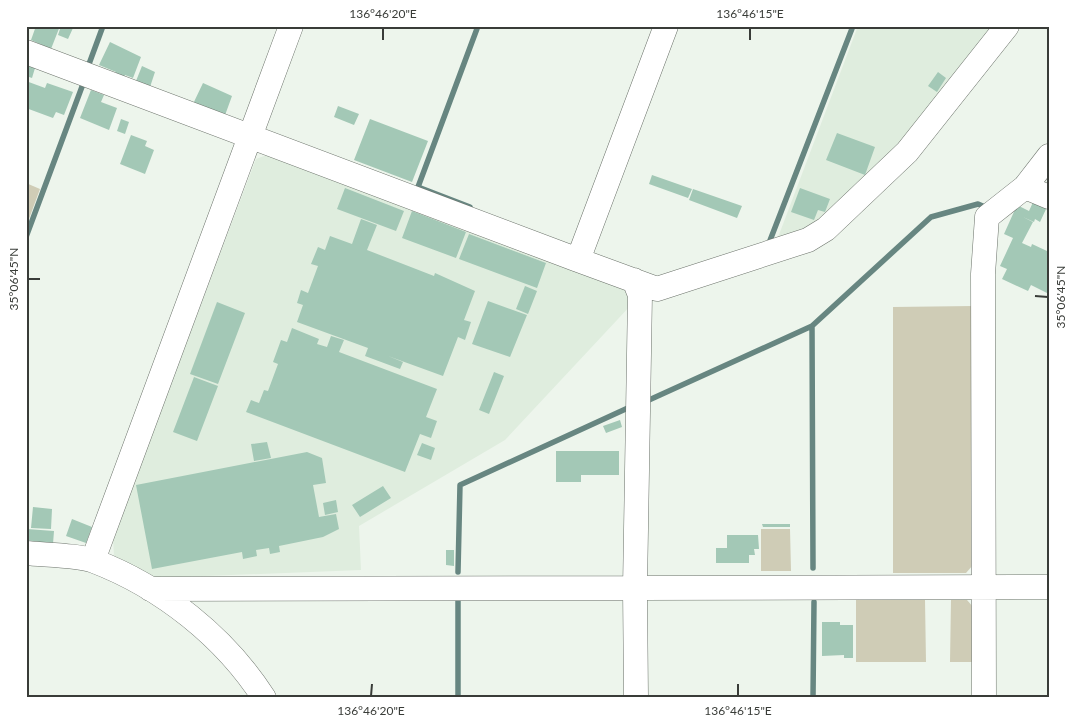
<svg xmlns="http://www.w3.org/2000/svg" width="1075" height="724" font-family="Lato,sans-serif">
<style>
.built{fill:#dfedde}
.green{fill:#cfccb6}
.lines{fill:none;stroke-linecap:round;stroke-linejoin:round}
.stream{stroke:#678681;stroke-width:5.5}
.building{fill:#a3c8b6}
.minor-casing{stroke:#6b726a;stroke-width:25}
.minor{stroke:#fff;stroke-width:24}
.ticks{fill:none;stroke:#393c38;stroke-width:2}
.neatline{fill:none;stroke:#393c38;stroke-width:2}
.ticks-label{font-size:12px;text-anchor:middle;fill:#393c38}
</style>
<rect width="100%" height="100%" fill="#edf5ec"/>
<path class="built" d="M858,26H1000L900,148L817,228L777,240Z
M272,153L624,284L632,304L505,440L359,526L361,570L155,578L114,556L113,537L256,159Z"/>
<path class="green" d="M26,183L40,189L26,227Z
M973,306V565L966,573H893V307Z
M761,529H790L791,571H761Z
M856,600H925L926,662H856Z
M951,600H967L974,608L975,662H950Z"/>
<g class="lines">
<path class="stream" d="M89,64L103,26
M470,207L418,187L478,26
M26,237L83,84
M769,243L853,26
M812,326L813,568
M649,400L812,326L931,217L978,204L985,207
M458,572L460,485L630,407
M458,698V601
M813,698L814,602"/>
</g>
<path class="building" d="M36,26H60L51,49L31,40Z
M61,26L73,28L68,39L58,35Z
M110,42L141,57L133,78L125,75L123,78L115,75L116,72L99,65Z
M26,64L35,68L32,78L26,76Z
M142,66L155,72L150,87L136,81Z
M938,72L946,78L937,92L928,86Z
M26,81L45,88L47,83L73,92L64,115L56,112L53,118L26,108Z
M203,83L232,96L224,118L192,106Z
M91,90L104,95L101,102L117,108L109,130L80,118Z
M338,106L359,114L354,125L334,117Z
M121,119L129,122L125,134L117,131Z
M370,119L428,141L412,182L354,160Z
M837,133L875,147L865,175L826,160Z
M131,135L147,141L145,146L154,150L145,174L120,164Z
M652,175L692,189L688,198L649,184Z
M345,188L404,211L396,231L337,209Z
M800,188L830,199L825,212L818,210L814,220L791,212Z
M693,189L742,206L737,218L689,200Z
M1034,200L1047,207L1040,222L1035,219L1034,222L1023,217L1033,222L1022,243L1031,247L1032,244L1047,251L1049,294L1031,285L1028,291L1002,279L1007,269L1000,266L1013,238L1004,234L1017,205L1029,211Z
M412,211L466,232L456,258L402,238Z
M361,219L377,225L367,250L434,276L435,273L475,291L464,320L471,322L465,340L458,337L443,376L388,356L403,362L400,369L365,356L368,348L297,322L303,305L297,303L301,290L308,293L318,266L311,264L318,247L325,250L330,236L352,244Z
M469,234L546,263L537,288L459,259Z
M525,286L537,291L528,314L516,309Z
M488,301L527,315L510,357L472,344Z
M217,302L245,313L218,384L190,374Z
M292,328L319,339L317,344L327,347L331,336L344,340L339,352L437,389L426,417L437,421L431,438L420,434L405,472L246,412L251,400L259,403L264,390L268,391L278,364L273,362L281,340L287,342Z
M494,372L504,376L489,414L479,410Z
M194,377L218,386L197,441L173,432Z
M620,420L622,427L606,433L603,426Z
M267,442L271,458L254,461L251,444Z
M422,443L435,448L431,460L417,455Z
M556,451H619V475H581V482H556Z
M307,452L322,458L326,483L313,485L319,517L336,514L339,529L323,537L279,546L280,552L270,554L269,548L256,550L257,556L243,559L242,552L152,569L136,485Z
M383,486L391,498L360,517L352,505Z
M336,500L338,512L325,515L323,503Z
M33,507L52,509L51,529L31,528Z
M72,519L92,527L86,543L66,536Z
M762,524H790V527H763Z
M27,529L54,531L53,544L26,540Z
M727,535H758L759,549H754L755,555H749V563H716V548H727Z
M446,550H454V566L446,565Z
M822,622H840V625H853V658H844V655L822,656Z"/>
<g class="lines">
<g class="minor-casing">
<path id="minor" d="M666,26L578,260L657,289L808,240L826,229L907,152L1007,26
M26,52L578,260
M1025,187L1049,156
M634,280L640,295L635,588L636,698
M26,553C44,555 79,555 94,561C162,587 225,637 264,698
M93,560L291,26
M150,589L1049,587
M984,698L983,274L987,217L1025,187L1049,197"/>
</g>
<use href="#minor" class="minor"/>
</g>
<path class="ticks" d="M383,40V28M750,40V28M28,279H40M1035,296L1048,297M371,696L372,684M738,696V684"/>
<rect width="1075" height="724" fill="none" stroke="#ffffff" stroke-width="55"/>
<rect x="28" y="28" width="1020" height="668" class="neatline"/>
<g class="ticks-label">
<text x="383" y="18">136°46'20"E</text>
<text x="750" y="18">136°46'15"E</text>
<text transform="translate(14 279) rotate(-90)" y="4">35°06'45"N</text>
<text transform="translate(1061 297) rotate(-90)" y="4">35°06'45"N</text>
<text x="371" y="715">136°46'20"E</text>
<text x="738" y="715">136°46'15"E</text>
</g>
</svg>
